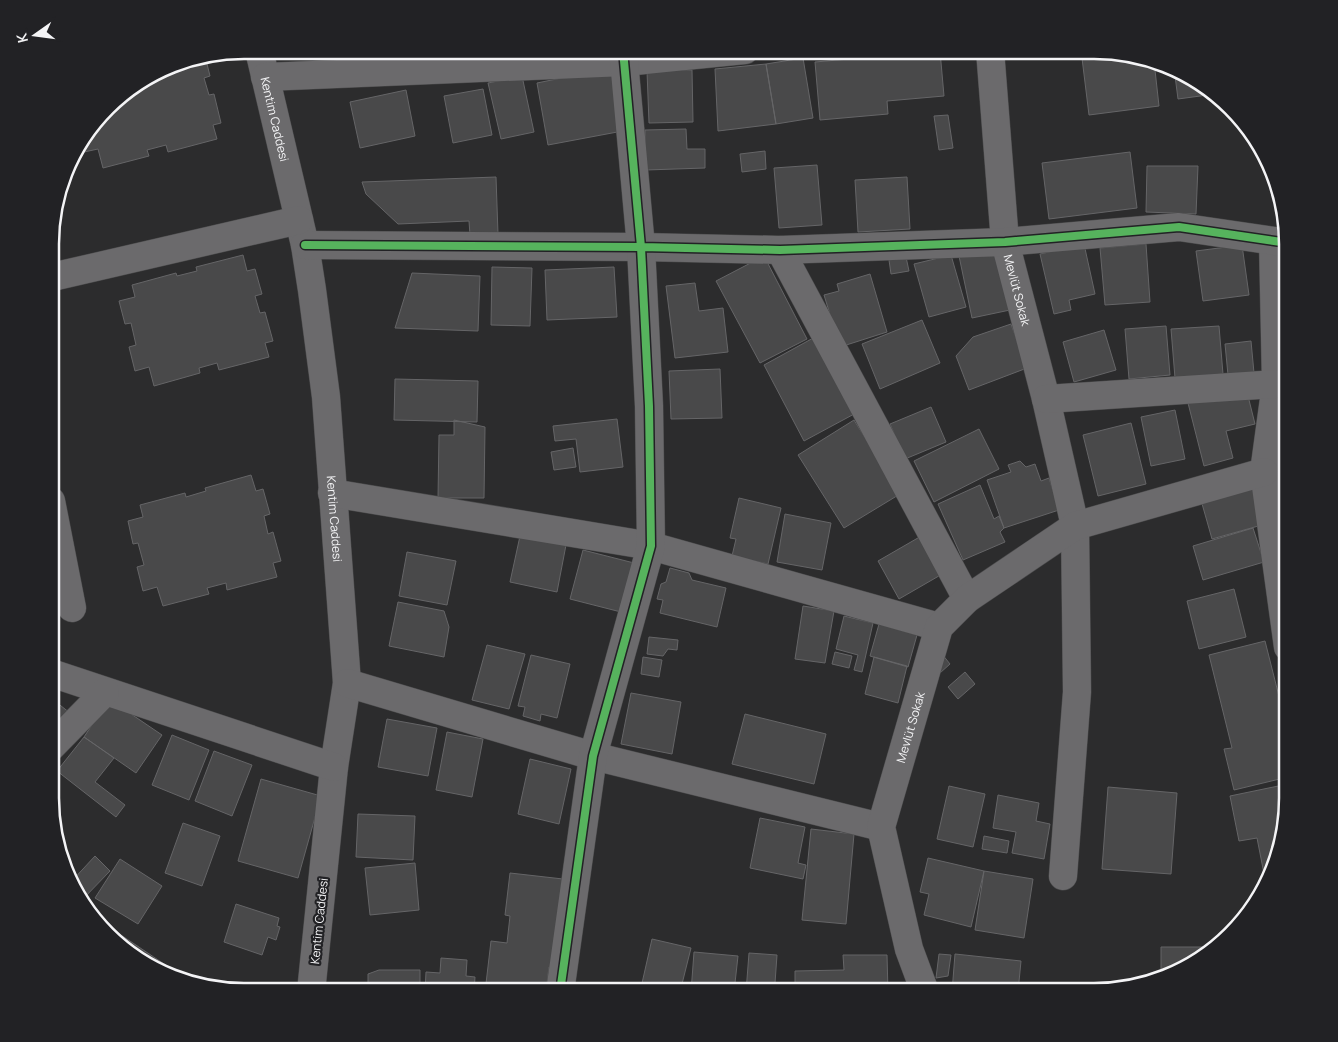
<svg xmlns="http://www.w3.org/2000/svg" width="1338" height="1042" font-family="Manrope,sans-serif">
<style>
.building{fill:#49494a;stroke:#656567}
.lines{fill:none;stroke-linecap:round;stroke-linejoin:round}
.minor-casing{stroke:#4a4a4b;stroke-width:29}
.minor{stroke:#6b6a6c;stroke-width:28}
.cycleway-casing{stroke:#222225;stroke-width:11}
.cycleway{stroke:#56b35d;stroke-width:8}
.labels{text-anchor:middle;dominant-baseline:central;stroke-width:4.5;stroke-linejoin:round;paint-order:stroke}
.street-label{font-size:12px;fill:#f4f4f6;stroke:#222225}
.rim{fill:none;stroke:#f4f4f6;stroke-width:2.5}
</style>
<rect width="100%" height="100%" fill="#2c2c2d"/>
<path class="building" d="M430,50H484L431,55Z
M1081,50H1107L1154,61L1159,106L1089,115Z
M940,51L944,96L887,101L888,114L820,120L815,62Z
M205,56L210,76L204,78L209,95L214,94L221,123L213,125L217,139L168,152L166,145L147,150L149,156L103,168L98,149L84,152L81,141L116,98L181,60Z
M803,58L813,118L776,124L766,64Z
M766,64L776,124L718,131L715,69Z
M615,67L628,130L548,145L537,83Z
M1174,68L1215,94L1178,99Z
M692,70L693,122L649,123L647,71Z
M522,76L534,132L501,139L488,83Z
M483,89L492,135L453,143L444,96Z
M406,90L415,136L360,148L350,102Z
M948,115L953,148L939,150L934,116Z
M686,129L687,149H705V168L646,170L645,130Z
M765,151L766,169L742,172L740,154Z
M1130,152L1137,208L1049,219L1042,163Z
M817,165L822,225L779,228L774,168Z
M1147,166H1198L1196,214L1146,212Z
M496,177L498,234L470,235L469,221L398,224L366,194L362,182Z
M907,177L910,229L858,232L855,180Z
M1278,201L1286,235H1281Z
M1084,244L1095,294L1069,300L1071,310L1054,314L1040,254Z
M1146,244L1150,302L1105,305L1100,248Z
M1242,245L1249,295L1203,301L1196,251Z
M997,248L1010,310L972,318L959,256Z
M243,255L247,271L255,269L262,294L255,296L260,313L265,312L273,341L265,343L269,357L219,370L217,363L199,368L200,373L154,386L149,367L135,371L129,347L136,345L131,323L125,324L119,301L135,297L132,285L176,273L177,276L197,271L196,267Z
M951,255L966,307L929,317L914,264Z
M764,256L807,339L760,363L716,281Z
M906,257L909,271L891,274L889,260Z
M492,267L532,268L530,326L491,325Z
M614,267L617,317L547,320L545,270Z
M412,273L480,276L478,331L395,328Z
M870,274L887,332L840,347L824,295L839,291L837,284Z
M695,283L699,311L723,308L728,352L675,358L666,286Z
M922,320L940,363L880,389L862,344Z
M1011,324L1027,368L969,390L956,356L973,337Z
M1166,326L1170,375L1129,379L1125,329Z
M1219,326L1223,374L1175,378L1171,329Z
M1104,330L1116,370L1074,382L1063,342Z
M815,337L856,413L804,441L764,365Z
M1251,341L1254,373L1228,375L1225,344Z
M720,369L722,418L671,419L669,371Z
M395,379L478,381L477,422L394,420Z
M1246,388L1255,424L1226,431L1233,458L1204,466L1188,403Z
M931,407L946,442L905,459L890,424Z
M1175,410L1185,459L1151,466L1141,417Z
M617,419L623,467L580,472L576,439L555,441L553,426Z
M454,420L485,427L484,498H438L439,435H454Z
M854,420L900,494L844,528L798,455Z
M1131,423L1146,484L1098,496L1083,435Z
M979,429L999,469L934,502L914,461Z
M573,448L576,467L554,470L551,452Z
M1020,461L1026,467L1035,464L1041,481L1049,478L1059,510L1004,528L987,480L1011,472L1008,465Z
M251,475L256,491L263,489L270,514L264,516L268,534L273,532L281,561L273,563L277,577L227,590L226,583L207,588L209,594L163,606L157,587L143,591L137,567L144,565L138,543L133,544L128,521L143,517L140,505L185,493L186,497L206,491L205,488Z
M1288,476V511L1283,477Z
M1257,477L1269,523L1212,539L1199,493Z
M980,485L994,519L999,516L1004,528L1000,532L1005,542L963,560L938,504Z
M739,498L781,508L768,564L732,556L736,539L730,538Z
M785,514L831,523L822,570L777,562Z
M1253,528L1264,562L1203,580L1193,546Z
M923,535L944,573L899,599L878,561Z
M520,536L566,545L557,592L510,582Z
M583,550L634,563L621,612L570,599Z
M407,552L456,561L447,605L399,596Z
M670,568L689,573L692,580L726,588L717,627L660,613L663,600L657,599L661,584L666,582Z
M1234,589L1246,637L1199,649L1187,601Z
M398,602L444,611L449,627L444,657L389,646Z
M803,606L834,611L825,663L795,659Z
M844,616L873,623L862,672L854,670L858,655L836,649Z
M879,624L917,635L908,667L870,656Z
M649,637L678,640L677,650L668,649L663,656L647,654Z
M1265,641L1288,732V777L1234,790L1224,749L1232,748L1209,655Z
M487,645L525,654L509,709L472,700Z
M835,652L852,656L849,668L832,664Z
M942,654L950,664L940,673Z
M531,655L570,664L557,718L541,714L540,721L523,716L525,707L518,706Z
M643,657L662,660L659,677L641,674Z
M874,657L907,666L898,703L865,694Z
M965,672L975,684L958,699L948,687Z
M631,693L681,702L672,754L621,744Z
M51,698L70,713L57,731L51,726Z
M109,699L162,735L136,773L84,737Z
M745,714L826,734L814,784L732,764Z
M387,719L437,728L428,776L378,767Z
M447,732L483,739L472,797L436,790Z
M172,735L209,750L189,800L152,785Z
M84,737L114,758L95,782L125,805L116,817L57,771Z
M214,751L252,765L232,816L195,801Z
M530,759L571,769L559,824L518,814Z
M261,779L321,796L298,878L238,861Z
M1288,784V811L1273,873L1266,884L1257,838L1239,841L1230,796Z
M949,786L985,794L973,847L937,839Z
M1108,787L1177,793L1171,874L1102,869Z
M998,795L1039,803L1036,821L1050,824L1044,859L1012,853L1016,832L993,828Z
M358,814L415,816L413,860L356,857Z
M760,818L805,827L798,863L806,865L803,879L750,868Z
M183,823L220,836L202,886L165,873Z
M811,829L854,834L846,924L802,920Z
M984,836L1009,841L1007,853L982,849Z
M95,856L110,871L82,900L70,883Z
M928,858L984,871L971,927L924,915L929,894L920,892Z
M120,859L162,886L138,924L95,898Z
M415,863L419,910L370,915L365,868Z
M984,871L1033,879L1024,938L975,930Z
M510,873L563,879L553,968L549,967L546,992H485L491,941L507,943L510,916L505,915Z
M236,904L279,918L277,926L280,927L276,940L268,937L262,955L224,942Z
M112,929L191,982L169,977L116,944L108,934Z
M652,939L691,948L680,992H640Z
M1161,947H1208V949L1169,977L1161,979Z
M694,952L738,956L734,992H691Z
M749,953L777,955L775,983L784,984L783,992H746Z
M939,954L951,955L948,976L936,978Z
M955,954L1021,961L1018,992H952Z
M843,955H887L888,992H795V971L844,970Z
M441,958L467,960L466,976L475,977L474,992H425L426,972L440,973Z
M379,970H420V992H368V974Z"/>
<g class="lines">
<g class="minor-casing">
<g id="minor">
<path id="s1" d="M259,50L305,245L312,290L326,397L347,683L334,767L311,992"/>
<path id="s2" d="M990,50L1005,242L1046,399L1075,526L1077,692L1063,876"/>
<path d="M265,77L625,62L745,50"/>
<path d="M1273,241L1276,384L1264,472L1288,647"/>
<path d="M305,245L641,247L780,250L1005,242L1179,227L1288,243"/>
<path d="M780,250L967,599"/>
<path d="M52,277L299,220"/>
<path d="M1046,399L1276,384"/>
<path d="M332,493L651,546L939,627"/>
<path d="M51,501L72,608"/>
<path d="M51,673L334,767"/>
<path d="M347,683L593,756L881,827"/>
<path d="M51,747L105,692"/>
<path d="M560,992L593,756L651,546L649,406L641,247L623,50"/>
<path id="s3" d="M925,992L909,949L881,827L939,627L967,599L1075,526L1264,472"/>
</g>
</g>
<use href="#minor" class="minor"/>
<g class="cycleway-casing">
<path id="cycleway" d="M305,245L641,247L780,250L1005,242L1179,227L1288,243
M560,992L593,756L651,546L649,406L641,247L623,50"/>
</g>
<use href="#cycleway" class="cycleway"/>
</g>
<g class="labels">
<g class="street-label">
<text stroke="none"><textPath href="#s1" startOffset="71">Kentim Caddesi</textPath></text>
<text stroke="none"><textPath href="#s2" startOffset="242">Mevlüt Sokak</textPath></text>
<text stroke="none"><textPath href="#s1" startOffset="476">Kentim Caddesi</textPath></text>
<text stroke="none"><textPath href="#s3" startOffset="275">Mevlüt Sokak</textPath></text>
<text transform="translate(319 921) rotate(-84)">Kentim Caddesi</text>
</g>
</g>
<path d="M0 0H1338V1042H0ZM244 59H1094A185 185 0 0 1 1279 244V798A185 185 0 0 1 1094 983H244A185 185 0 0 1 59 798V244A185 185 0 0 1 244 59Z" fill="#222225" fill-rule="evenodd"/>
<path class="rim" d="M244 59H1094A185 185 0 0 1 1279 244V798A185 185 0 0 1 1094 983H244A185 185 0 0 1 59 798V244A185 185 0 0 1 244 59Z"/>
<g transform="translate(35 35) rotate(256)" stroke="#222225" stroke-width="4" paint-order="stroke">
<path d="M0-4L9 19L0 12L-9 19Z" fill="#f4f4f6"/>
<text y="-8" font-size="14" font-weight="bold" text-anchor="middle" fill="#f4f4f6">K</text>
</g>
</svg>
